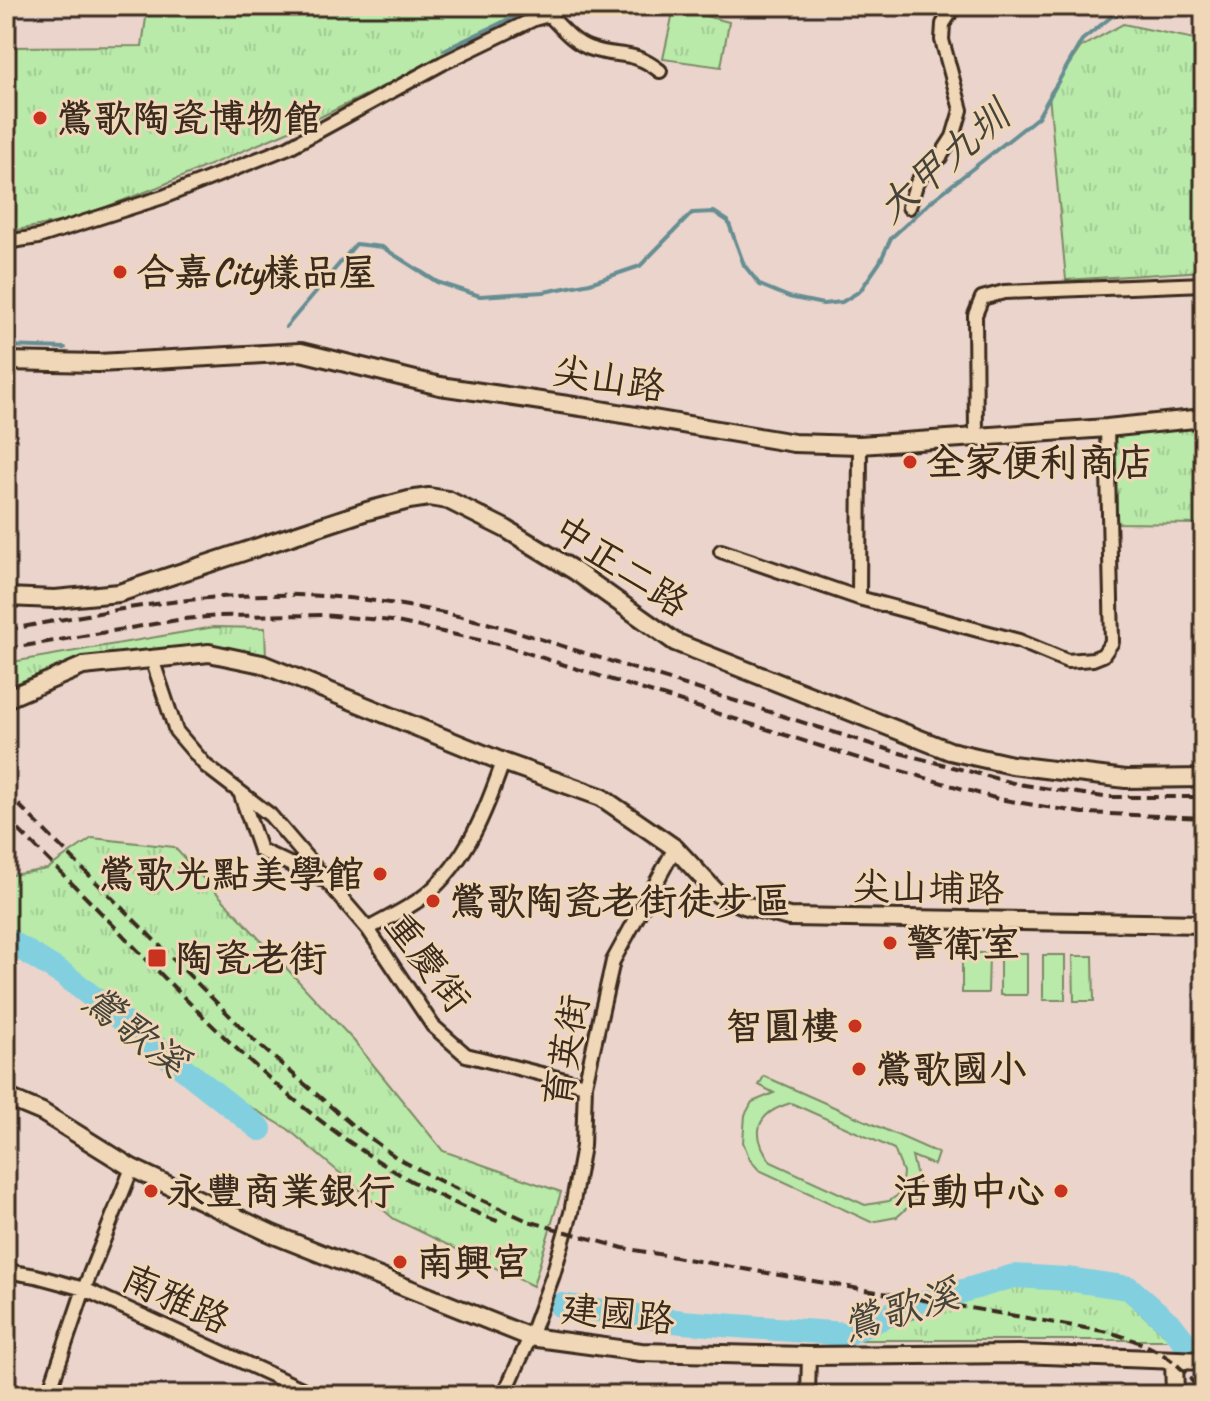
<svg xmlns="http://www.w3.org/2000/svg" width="1210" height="1401" font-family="Caveat,'LXGW WenKai TC',sans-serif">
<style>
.park{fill:url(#park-tufts);stroke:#7a8a64;stroke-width:2}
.garden{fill:#b9eaaa;stroke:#7a8a64;stroke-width:2;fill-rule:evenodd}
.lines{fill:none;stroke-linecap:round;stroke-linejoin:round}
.stream{stroke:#668e92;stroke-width:4}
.river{stroke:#82d0df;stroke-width:24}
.street-casing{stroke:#3b2a1e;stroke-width:18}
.secondary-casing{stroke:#3b2a1e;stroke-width:22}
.street{stroke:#efd7b7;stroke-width:12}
.secondary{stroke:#efd7b7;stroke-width:16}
.rail{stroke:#3b2a1e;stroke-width:4;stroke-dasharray:12 6;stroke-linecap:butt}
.poi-dot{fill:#c8321e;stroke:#efd7b7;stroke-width:3}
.labels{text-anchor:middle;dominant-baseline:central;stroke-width:6;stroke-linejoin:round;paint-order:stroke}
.poi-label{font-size:38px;font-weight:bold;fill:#3b2a1e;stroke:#efd7b7;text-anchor:start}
.street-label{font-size:38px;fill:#3b2a1e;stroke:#efd7b7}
.water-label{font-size:40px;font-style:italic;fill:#46433b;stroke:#efd7b7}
</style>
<defs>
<pattern id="park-tufts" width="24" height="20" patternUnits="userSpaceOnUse" patternTransform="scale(2)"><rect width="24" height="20" fill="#b9eaaa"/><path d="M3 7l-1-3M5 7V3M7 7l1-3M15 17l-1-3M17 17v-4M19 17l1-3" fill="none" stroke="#a0c992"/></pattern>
</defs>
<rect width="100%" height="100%" fill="#ebd4cc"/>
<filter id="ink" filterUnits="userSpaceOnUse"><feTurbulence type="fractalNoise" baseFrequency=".0125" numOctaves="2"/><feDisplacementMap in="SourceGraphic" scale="16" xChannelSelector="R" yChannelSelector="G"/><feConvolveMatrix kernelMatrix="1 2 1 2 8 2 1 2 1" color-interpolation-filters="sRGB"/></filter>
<g filter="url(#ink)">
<path class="park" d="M159,6H529L423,67L308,123L158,187L75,219L6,232V47L142,46L146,18Z
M674,8L729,22L721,67L663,59Z
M1123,24L1204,41V271L1066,280L1049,94L1081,47Z
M1204,425V524L1115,523L1111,432Z
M214,627L265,628L266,659L133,656L6,693V663Z
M92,838L174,847L354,1041L443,1151L561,1192L533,1286L394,1219L288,1129L228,1094L49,957L6,929V876L47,869Z
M1021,1282L1123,1297L1171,1340H849Z"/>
<path class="garden" d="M962,953H989L988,993H962Z
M1000,953H1027V995H1000Z
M1043,955H1065V1000H1043Z
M1073,956H1093L1094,1001H1074Z
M764,1076L938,1153L934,1165L912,1156L919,1186L916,1200L897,1217L871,1222L759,1170L750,1160L743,1142L745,1115L752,1102L774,1093L759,1085ZM791,1103L894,1149L903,1172L901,1193L889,1201L865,1205L771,1162C750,1133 756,1113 791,1103Z"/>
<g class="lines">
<path class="stream" d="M444,50L537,6
M286,327L356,244L382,247L437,282L480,296L544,292L590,283L640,266L692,213L714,212L728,221L744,265L760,285L789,297L823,304L842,302L860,291L880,262L891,238L934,199L1038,117L1082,40L1120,10L1204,7
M6,346L65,348"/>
<path class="river" d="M6,939L66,976L260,1129
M560,1305L682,1322L846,1334L902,1309L1014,1276L1067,1279L1129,1288L1172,1326L1204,1367"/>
<g class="street-casing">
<path id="street" d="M909,207L916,185L925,169L940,157L953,137L961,110L942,40L943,24L955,6
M6,242L38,237L163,197L289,147L443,63L534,19L549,15C561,27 573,42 589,48C619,59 630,48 660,71
M976,436L975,315L982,298L1004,292L1204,284
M721,551L859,598L1019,641L1067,661L1093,659L1103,655L1112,642L1107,428
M859,598L860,445
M152,659L176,731L206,766L270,815L368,929L433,1026L466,1055L585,1085
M240,792L260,850L321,879
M368,929C387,918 410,908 427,894C467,860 486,811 503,762
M6,1271L36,1276L84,1289L315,1395
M48,1395L84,1289L132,1168
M504,1395L530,1337L553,1275L571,1213L583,1146L585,1085L613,961L675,848
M808,1395L809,1356"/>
</g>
<g class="secondary-casing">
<path id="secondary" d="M6,361L98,363L301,352L440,386L588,408L794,443L860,445L1107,428L1204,418
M6,597L55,599L119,593L367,511L409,500L429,497L448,500L506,529L575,571L675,642L950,751L1012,765L1126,779L1204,778
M6,699L83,666L209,653L262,664L503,762L601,797L675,848L718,894L744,905L789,917L1204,924
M6,1097L42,1112L132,1168L272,1234L530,1337L641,1352L809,1356L1019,1354L1204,1361
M1174,1360L1175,1395"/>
</g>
<use href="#street" class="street"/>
<use href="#secondary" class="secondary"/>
<path class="rail" d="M6,630C92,614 179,596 267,595C349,593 430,607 509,629L896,752L1017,784L1104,797H1204
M6,649L184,619L218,616L323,615L392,621L502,645L867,761L998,799L1083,813L1204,818
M6,792L257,1043L351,1124L397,1158L444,1183L528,1221L623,1248L1108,1332C1147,1343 1181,1358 1201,1395
M6,817C53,865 101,912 147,960C254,1069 353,1167 500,1222"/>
</g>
</g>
<g class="poi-dot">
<circle cx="40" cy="118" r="8"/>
<circle cx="120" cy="272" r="8"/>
<circle cx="910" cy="462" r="8"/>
<circle cx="380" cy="874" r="8"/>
<circle cx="433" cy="901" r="8"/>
<circle cx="890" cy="943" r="8"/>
<rect x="147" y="948" width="20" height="20" rx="4"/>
<circle cx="855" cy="1026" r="8"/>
<circle cx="859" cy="1069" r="8"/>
<circle cx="151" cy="1191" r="8"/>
<circle cx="1061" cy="1191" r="8"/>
<circle cx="400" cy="1262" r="8"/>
</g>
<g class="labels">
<g class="poi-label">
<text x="56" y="118">鶯歌陶瓷博物館</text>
<text x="136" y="272">合嘉City樣品屋</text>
<text x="926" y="462">全家便利商店</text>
<text x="364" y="874" text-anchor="end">鶯歌光點美學館</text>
<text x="449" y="901">鶯歌陶瓷老街徒步區</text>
<text x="906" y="943">警衛室</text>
<text x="175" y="958">陶瓷老街</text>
<text x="839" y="1026" text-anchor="end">智圓樓</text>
<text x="875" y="1069">鶯歌國小</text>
<text x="167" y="1191">永豐商業銀行</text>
<text x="1045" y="1191" text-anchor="end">活動中心</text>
<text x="416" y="1262">南興宮</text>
</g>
<g class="street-label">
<text transform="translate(609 379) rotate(9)">尖山路</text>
<text transform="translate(621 566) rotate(33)">中正二路</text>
<text transform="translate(928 888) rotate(1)">尖山埔路</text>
<text transform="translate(428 962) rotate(53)">重慶街</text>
<text transform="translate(566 1051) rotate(-80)">育英街</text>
<text transform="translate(176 1299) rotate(25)">南雅路</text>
<text transform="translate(618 1314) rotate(6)">建國路</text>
</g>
<g class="water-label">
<text transform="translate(943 162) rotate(-41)">大甲九圳</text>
<text transform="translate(135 1031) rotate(38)">鶯歌溪</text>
<text transform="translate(900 1310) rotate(-17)">鶯歌溪</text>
</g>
</g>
<rect width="1210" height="1401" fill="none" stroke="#efd7b7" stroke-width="32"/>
<rect x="16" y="16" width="1178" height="1369" fill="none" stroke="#3b2a1e" stroke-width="3" filter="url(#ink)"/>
</svg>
